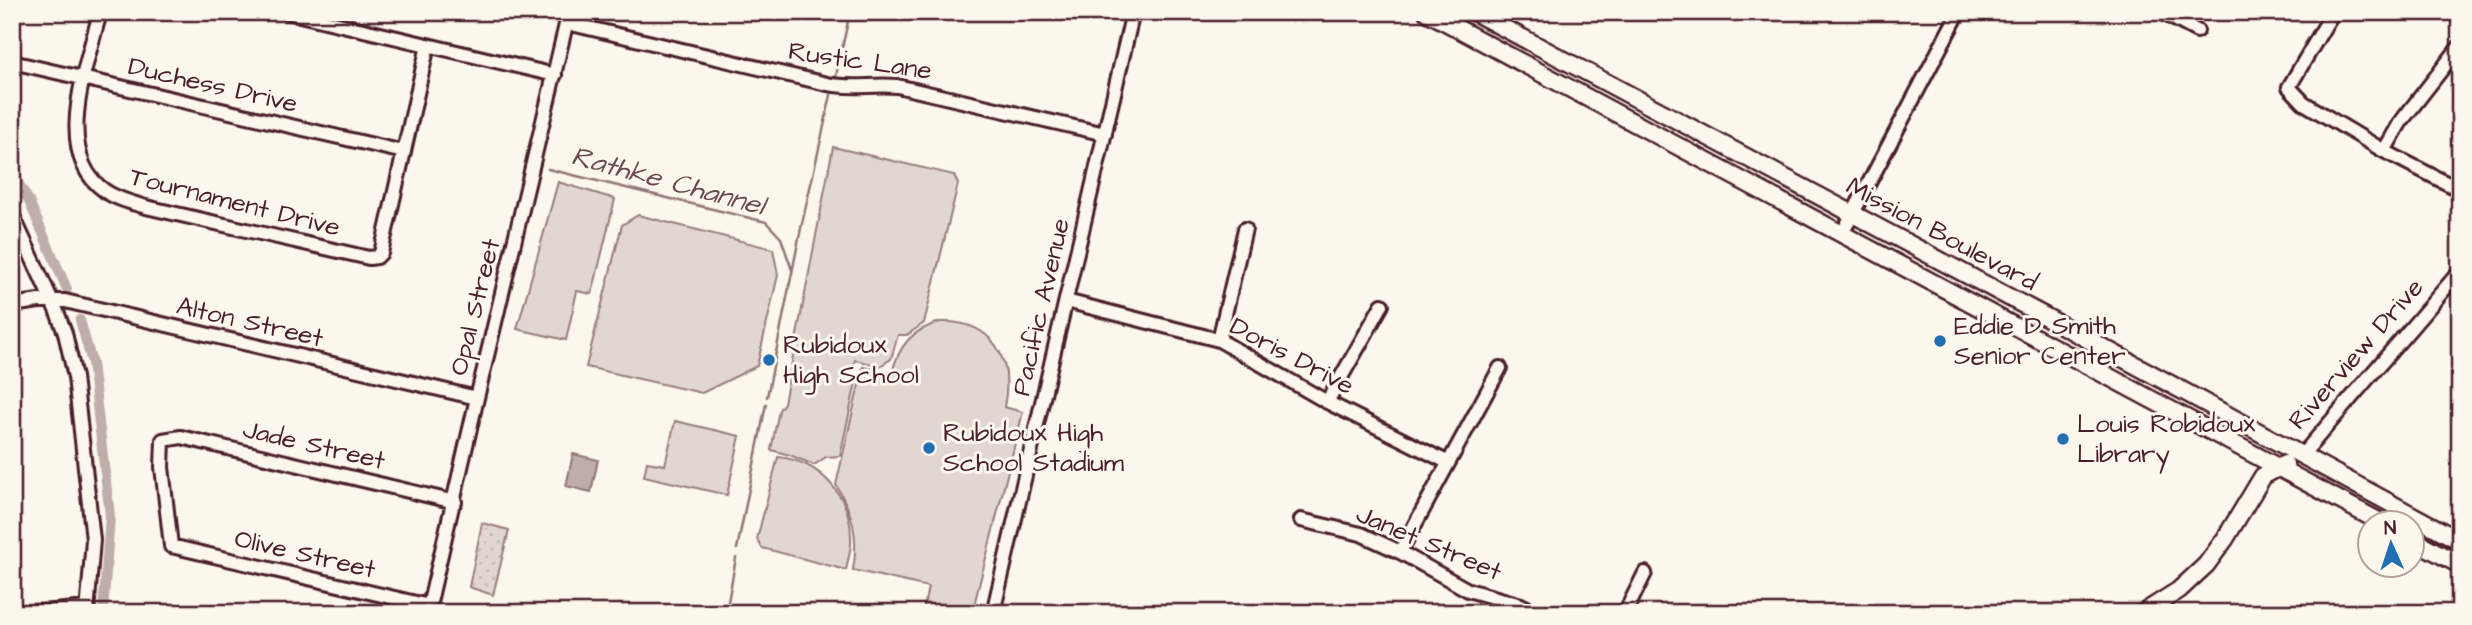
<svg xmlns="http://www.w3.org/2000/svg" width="2472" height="625" font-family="'Architects Daughter',sans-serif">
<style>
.grass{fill:#e2d7d0;stroke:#967b7e;stroke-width:2}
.park{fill:url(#park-dots);stroke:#967b7e;stroke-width:2}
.water{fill:#bfadaa;stroke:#907477;stroke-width:2}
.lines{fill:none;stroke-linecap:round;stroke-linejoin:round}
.stream{stroke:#907477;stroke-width:2.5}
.canal{stroke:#bfadaa;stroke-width:10}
.minor-casing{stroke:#4a1f2b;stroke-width:18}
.major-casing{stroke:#4a1f2b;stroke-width:21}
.minor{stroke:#fbf7ec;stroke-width:12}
.major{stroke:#fbf7ec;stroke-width:16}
.poi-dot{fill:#1f6fb2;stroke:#fbf7ec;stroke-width:2.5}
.labels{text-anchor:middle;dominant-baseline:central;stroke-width:6;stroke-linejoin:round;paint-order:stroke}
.street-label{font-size:26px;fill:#4a1f2b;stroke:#fbf7ec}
.poi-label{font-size:26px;fill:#4a1f2b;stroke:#fbf7ec;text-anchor:start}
.water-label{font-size:28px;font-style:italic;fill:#6d4a51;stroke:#fbf7ec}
</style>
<defs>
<pattern id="park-dots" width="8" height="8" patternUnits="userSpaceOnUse" patternTransform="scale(1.75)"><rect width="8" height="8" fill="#e2d7d0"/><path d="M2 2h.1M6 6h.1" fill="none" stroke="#c3b8b3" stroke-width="1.8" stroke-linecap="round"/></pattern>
</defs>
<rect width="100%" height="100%" fill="#fbf7ec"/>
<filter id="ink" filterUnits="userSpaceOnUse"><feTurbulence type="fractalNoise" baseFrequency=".0143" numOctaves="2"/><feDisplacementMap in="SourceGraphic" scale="14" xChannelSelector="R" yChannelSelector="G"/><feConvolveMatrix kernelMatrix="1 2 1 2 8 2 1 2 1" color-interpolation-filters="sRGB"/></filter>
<g filter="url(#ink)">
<path class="grass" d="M833,147L954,175L958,184L924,323L907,335H898L891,359L880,366L855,360L850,381L856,382L840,456L826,457L814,465L790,455L771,450L779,410L784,403Z
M558,182L615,199L592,294L577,291L566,340L517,329Z
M638,215L773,249L778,275L757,366L702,393L586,367L622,225Z
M940,322C993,320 1014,358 1004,407L1023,412L972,613L923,611L928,587L853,570C859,537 853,513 836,485L863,367L892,373C899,345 912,330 940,322Z
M675,421L740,436L727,495L644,476L647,462L665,465Z
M778,457C819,461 851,495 851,537C852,548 848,559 846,570L762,548L757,539Z"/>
<path class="park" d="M482,523L509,530L493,595L469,587Z"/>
<path class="water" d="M573,454L598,460L591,492L566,486Z"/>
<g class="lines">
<path class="stream" d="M836,76L850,12
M548,169L766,222L781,238L792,270
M767,397L801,228L831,95
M737,549L766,404
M726,613L736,558"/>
<path class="canal" d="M12,172L28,199L67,289
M80,320L92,363L110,516L103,613"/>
<g class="minor-casing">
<path id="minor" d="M100,12C88,63 51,154 105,191C117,199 132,203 146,207L369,258L377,257L381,253L428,45
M287,12L555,75
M2161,12L2197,31
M2333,12L2289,87L2304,103L2384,151L2460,190
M567,23L827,84C851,89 873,84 897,86L1105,134
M12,62L404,152
M2384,151L2400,123L2460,46
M12,214L57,312L65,333L75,377L93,540L87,613
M1842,234L1959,12
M1066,301L1219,340L1327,402L1447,462
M12,305L39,301H65L477,398
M1219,340L1245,229
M1327,402L1382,305
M2303,454L2460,271
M1301,520L1361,534L1400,552L1468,590L1521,605L1537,613
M1400,552L1500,368
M429,606L171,546L162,467L163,440L181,437L455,502
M428,611L477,398L569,12
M31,613L88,608
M993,613L1133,12
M1625,613L1645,573"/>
</g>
<g class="major-casing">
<path id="major" d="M1427,12L2384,524
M1474,12L2078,334L2460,541
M2412,539L2460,565
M2143,613L2179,590L2206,565L2225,539L2263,476L2285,464"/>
</g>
<use href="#minor" class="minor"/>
<use href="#major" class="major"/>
</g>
</g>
<g class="poi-dot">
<circle cx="1940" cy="341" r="7"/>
<circle cx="769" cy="360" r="7"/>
<circle cx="2063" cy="439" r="7"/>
<circle cx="929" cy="448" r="7"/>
</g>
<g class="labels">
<g class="street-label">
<text transform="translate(860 61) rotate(8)">Rustic Lane</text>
<text transform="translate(213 85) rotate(13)">Duchess Drive</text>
<text transform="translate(235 202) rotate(14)">Tournament Drive</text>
<text transform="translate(1942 234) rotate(28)">Mission Boulevard</text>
<text transform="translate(475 307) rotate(-76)">Opal Street</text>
<text transform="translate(1041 307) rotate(-77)">Pacific Avenue</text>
<text transform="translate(250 322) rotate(13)">Alton Street</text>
<text transform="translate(2356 354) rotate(-49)">Riverview Drive</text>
<text transform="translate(1292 356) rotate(28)">Doris Drive</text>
<text transform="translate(314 445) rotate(13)">Jade Street</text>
<text transform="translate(1429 543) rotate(23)">Janet Street</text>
<text transform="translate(305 554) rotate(13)">Olive Street</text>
</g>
<g class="poi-label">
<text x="1954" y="326">Eddie D Smith<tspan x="1954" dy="30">Senior Center</tspan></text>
<text x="783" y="345">Rubidoux<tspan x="783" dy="30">High School</tspan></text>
<text x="2077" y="424">Louis Robidoux<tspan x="2077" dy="30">Library</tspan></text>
<text x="943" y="433">Rubidoux High<tspan x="943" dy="30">School Stadium</tspan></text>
</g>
<g class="water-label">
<text transform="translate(668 181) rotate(15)">Rathke Channel</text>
</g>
</g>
<rect width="2472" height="625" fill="none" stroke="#fbf7ec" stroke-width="42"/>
<rect x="21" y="21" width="2430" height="583" fill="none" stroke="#4a1f2b" stroke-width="2.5" filter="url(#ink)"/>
<g transform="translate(2391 544) rotate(357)"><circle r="33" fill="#fbf7ec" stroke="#b4a19f" stroke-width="2"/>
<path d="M0-5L12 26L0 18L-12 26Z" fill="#1f6fb2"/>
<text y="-10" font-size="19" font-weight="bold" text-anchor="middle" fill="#4a1f2b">N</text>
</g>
</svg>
